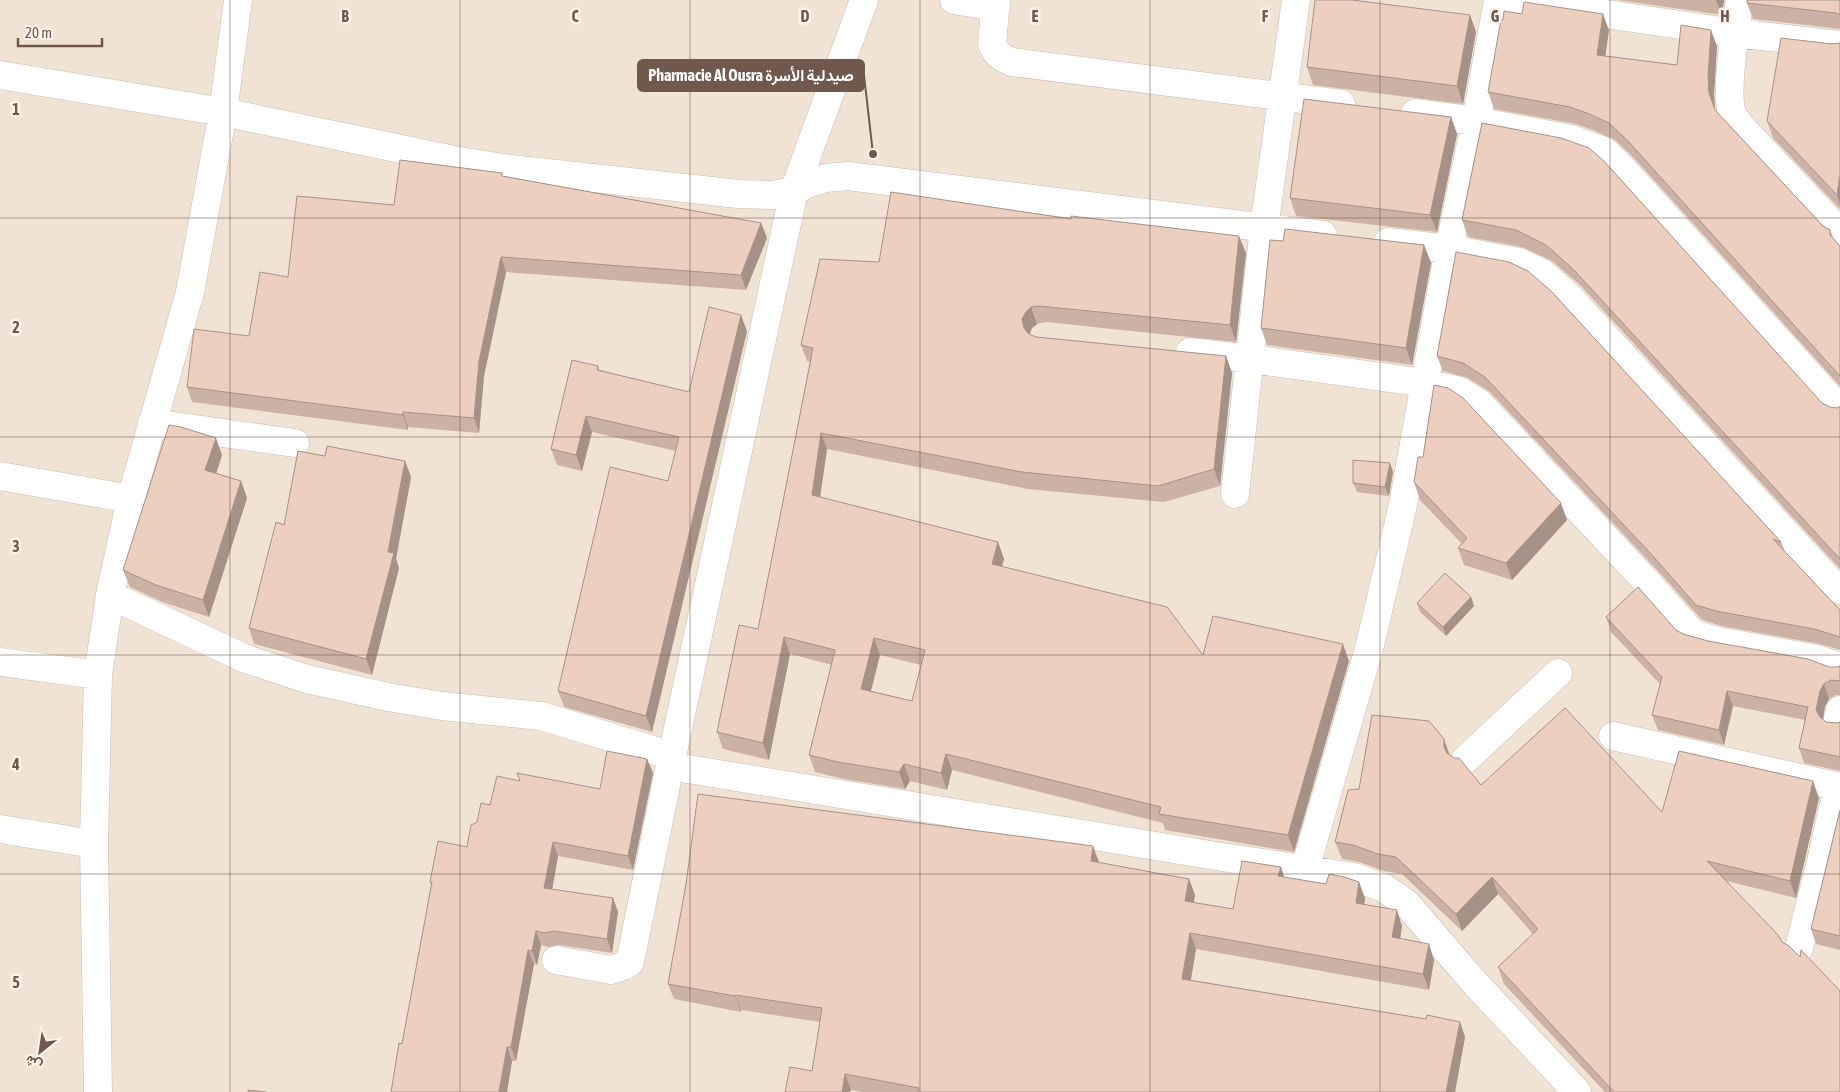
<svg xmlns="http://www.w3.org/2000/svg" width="1840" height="1092" font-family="'Asap Condensed',Vazirmatn,sans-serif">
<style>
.residential{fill:#f1e3d4}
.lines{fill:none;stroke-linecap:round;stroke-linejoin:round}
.minor-casing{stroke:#cdbbaf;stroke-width:29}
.minor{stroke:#fff;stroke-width:28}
.wall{fill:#ccb2a4;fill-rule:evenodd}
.shaded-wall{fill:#a69186}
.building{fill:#edcfbf;stroke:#a69186;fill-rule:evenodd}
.grid{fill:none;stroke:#70584d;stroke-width:1;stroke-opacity:0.55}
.grid-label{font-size:16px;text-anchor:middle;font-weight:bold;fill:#70584d;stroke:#fdf5eb;stroke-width:5;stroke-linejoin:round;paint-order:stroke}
.leader{fill:none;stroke:#70584d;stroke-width:2}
.callout-dot{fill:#70584d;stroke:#fdf5eb;stroke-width:2}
.callout{fill:#70584d;stroke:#70584d;stroke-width:2}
.callout-label{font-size:16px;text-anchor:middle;font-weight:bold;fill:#fff}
</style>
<rect width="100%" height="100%" fill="#faf1e5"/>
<path class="residential" d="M0,0H1840V1092H0Z"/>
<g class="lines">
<g class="minor-casing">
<path id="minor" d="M954,0L996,7
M996,0L992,44C995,54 1004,59 1012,62L1341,104
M1509,0L1735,33L1840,45
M1740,0C1736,24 1724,96 1733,116C1736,121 1741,126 1745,131L1840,232
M0,75L223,112L454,160L503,168L739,194L772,195L794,191L807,184L826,178L848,176L1323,235
M1415,113L1476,121L1571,139L1604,151L1621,167L1840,409
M1388,242L1449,249L1519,262L1542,273L1568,296L1828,579L1840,590
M1190,352L1251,359L1425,383L1460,391L1479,403L1647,582L1693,634L1718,641L1817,659L1840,667
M152,423L295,443
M0,476L131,499
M1235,494L1264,228L1296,0
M110,595L246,659L307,679L388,697L442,706L541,716L672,756
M0,662L98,675
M1840,710L1837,722L1840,723
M1613,736L1840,787
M1465,760L1558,673
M670,766L1216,856L1354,877L1384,888L1407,904L1473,981L1577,1092
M0,829L94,844
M1305,869L1369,649L1403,505L1449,249L1476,121L1498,0
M1799,948L1819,870L1834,804L1840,787
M556,960L611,970L623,966L630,962L672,756L794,191L864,0
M98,1092L94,844L98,675L110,595L131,499L190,292L223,112L238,0"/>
</g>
<use href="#minor" class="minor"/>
</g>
<path class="wall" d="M1617,0H1724L1722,15Z
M1840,0V29L1753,19L1747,3Z
M1470,15L1476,32L1463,104L1313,85L1307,67Z
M1609,30L1605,56L1677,65L1717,46L1714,94L1715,110L1823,226L1830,230L1834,239L1840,246V386L1633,157L1615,140L1593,130L1576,124L1494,109L1488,92Z
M1840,43V209L1773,138L1767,121L1832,44Z
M1451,117L1457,134L1437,232L1296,216L1290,198Z
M1482,123L1822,403L1830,407L1838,408L1840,406V569L1580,285L1552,261L1522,247L1468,237L1462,220Z
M504,176L761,223L767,238L746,290L506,272L484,376L479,433L408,427V430L192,402L187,387L249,336L288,277L394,205Z
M1283,241L1424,245L1431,263L1412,365L1267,345L1261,328Z
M1456,252L1781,542L1785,552L1840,610V650L1820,644L1722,626L1702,620L1658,571L1490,392L1468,378L1443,371L1437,356Z
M1246,253L1236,342L1046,322L1037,324L1032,328L1029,334L1036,337L1226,356L1232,373L1220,486L1164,502L1028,489L827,449L820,497L998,542L1004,559L1002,566L1203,655L1349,661L1294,852L1165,830L1163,823L952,770L947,790L910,781L905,789L844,779L815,772L809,755L832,665L790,654L769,760L723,749L717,732L758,629L810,362L807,361L801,345L879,262ZM880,655L921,665L912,701L871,691Z
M747,331L652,732L564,707L558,691L668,481L676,451L592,432L582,471L557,465L551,449L598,366L600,370L689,392Z
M222,455L216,473L241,481L247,498L209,617L162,602L130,587L123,570Z
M325,456L405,461L411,477L396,559L399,568L372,675L254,644L249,628L284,525Z
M1393,472L1389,496L1357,492L1353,483Z
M1414,482L1567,520L1512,580L1464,565L1458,548L1462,544L1420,500Z
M1471,597L1474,606L1446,636L1420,612L1417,603Z
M1606,617L1676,630L1683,634L1708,641L1829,667H1837L1840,666V695H1836L1829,699L1825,706L1823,719L1826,722L1837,723L1840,722V771L1804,763L1799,748L1805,720L1733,706L1724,745L1658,730L1652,715L1660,684L1611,632Z
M1449,755L1481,785L1662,812L1819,798L1796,898L1726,881L1840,1092H1605L1504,984L1498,967L1533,934L1498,894L1462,931L1402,874L1384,871L1359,862L1342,859L1335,842L1359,789Z
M647,759L653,773L633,870L558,856L552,890L613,898L618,912L612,953L559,945L549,947L541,945L537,965L534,964L516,1061H512L507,1092H391L402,1044L431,886L430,882L467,847L477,822L490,805L520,781L600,789Z
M1840,810V950L1816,944L1811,929Z
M1099,862L1098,863L1189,879L1195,895L1194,903L1233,909L1281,867L1284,877L1365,898L1364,904L1402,926L1400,939L1434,960L1429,990L1196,949L1191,980L1426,1019L1460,1022L1465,1037L1455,1092H862L851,1090L850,1092H785L812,1071L820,1022L741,1010V1012L674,999L668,984Z"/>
<path class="shaded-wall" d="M1716,0H1724L1722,15Z
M1603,14L1609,30L1603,72L1597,55Z
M1470,15L1476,32L1463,104L1457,86Z
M1711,30L1717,46L1714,94L1715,110L1709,93L1708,77Z
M1451,117L1457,134L1437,232L1430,215Z
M1840,175V205L1837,195Z
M761,223L767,238L746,290L741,275Z
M1239,236L1246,253L1236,342L1230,325Z
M1424,245L1431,263L1412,365L1406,348Z
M501,257L506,272L484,376L479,433L474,418L479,361Z
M1031,307L1037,324L1032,328L1029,336L1024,328L1022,319L1026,312Z
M741,315L747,331L652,732L646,716Z
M1226,356L1232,373L1220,486L1214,469Z
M403,412L408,427V430L403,415Z
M586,416L592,432L582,471L576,455Z
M821,433L827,449L818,512L812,495Z
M216,438L222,455L212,487L205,470Z
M405,461L411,477L396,559L399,568L372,675L366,659L388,552Z
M1390,463L1393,472L1389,496L1385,487Z
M241,481L247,498L209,617L203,600Z
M1561,503L1567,520L1512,580L1506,563Z
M998,542L1004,559L998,580L992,564Z
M1471,597L1474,606L1446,636L1443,627Z
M784,637L790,654L769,760L763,743Z
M874,638L880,655L867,706L861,689Z
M1343,644L1349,661L1294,852L1288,835Z
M1824,684L1829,699L1825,706L1822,725L1816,710L1820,691Z
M1727,691L1733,706L1724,745L1719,730Z
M1444,739L1450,756V764L1444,747Z
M946,754L952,770L947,790L941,773Z
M647,759L653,773L633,870L628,856Z
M904,764L910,781L905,789L899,772Z
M1813,781L1819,798L1796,898L1790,881Z
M553,842L558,856L550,902L544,888Z
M1093,846L1099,862L1096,877L1091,861Z
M1281,867L1286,883L1278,876Z
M1492,877L1498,894L1462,931L1456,914Z
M1189,879L1195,895L1191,917L1185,901Z
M1359,882L1365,898L1362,919L1356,903Z
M613,898L618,912L612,953L607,939Z
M1397,910L1402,926L1398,953L1392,937Z
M536,931L541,945L537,965L532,951Z
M1190,933L1196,949L1188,995L1182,979Z
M1429,944L1434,960L1429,990L1423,974Z
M528,950L534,964L516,1061L511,1047Z
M735,995L741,1010V1012L735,996Z
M1460,1022L1465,1037L1455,1092H1446Z
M507,1047L512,1061L507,1092H499Z
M845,1074L851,1090L850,1092H842Z"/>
<path class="building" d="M1315,0H1352L1470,15L1457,86L1307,67Z
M1747,0H1840V15L1836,13L1747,3Z
M1524,2L1603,14L1597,55L1677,65L1681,25L1711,30L1708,77L1709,93L1715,110L1823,226L1830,230V235L1840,246V376L1627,140L1609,123L1587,113L1570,107L1488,92L1501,20H1503L1504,11L1522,14Z
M1781,38L1832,44L1840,43V175L1837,195L1767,121Z
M1304,99L1451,117L1430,215L1290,198Z
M1482,123L1561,138L1589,148L1604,161L1822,403L1830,407L1838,408L1840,406V559L1573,269L1546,245L1516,230L1462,220Z
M400,160L502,173V176L761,223L741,275L501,257L479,361L474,418L403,412V415L187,387L194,329L249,336L260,272L288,277L297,196L394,205Z
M891,192L1071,219V216L1239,236L1230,325L1039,306L1031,307L1026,312L1022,319L1024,328L1029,334L1036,337L1226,356L1214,469L1158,486L1022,472L821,433L812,495L998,542L992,564L1167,607L1203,655L1213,616L1343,644L1288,835L1159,814L1161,807L946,754L941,773L904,764L899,772L838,762L809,755L835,650L784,637L763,743L717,732L739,625L758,629L813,348L801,345L820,259L879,262ZM874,638L925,650L912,701L861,689Z
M1285,229L1424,245L1406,348L1261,328L1270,240L1283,241Z
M1456,252L1509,262L1528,271L1552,292L1781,542L1773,539L1840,610V637L1814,629L1716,611L1696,605L1653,556L1485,377L1463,363L1437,356Z
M709,307L741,315L646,716L558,691L610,467L668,481L679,437L586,416L576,455L551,449L572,360L598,366L597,370L689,392Z
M1434,385L1448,388L1463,398L1561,503L1506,563L1458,548L1467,538L1414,482L1418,457H1423Z
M169,425L181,427L216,438L205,470L241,481L203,600L156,585L123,570Z
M327,446L405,461L388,552L394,553L366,659L249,628L276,522L284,525L298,451L325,456Z
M1353,460L1390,463L1385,487L1353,483Z
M1445,573L1471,597L1443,627L1417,603Z
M1638,587L1676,630L1683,634L1708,641L1808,659L1829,667H1837L1840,666V681L1831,680L1824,684L1820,691L1816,710L1820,717L1826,722L1837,723L1840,722V757L1799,748L1808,707L1727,691L1719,730L1652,715L1662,677L1606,617Z
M1565,708L1662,812L1679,751L1813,781L1790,881L1707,861L1778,935L1782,942L1789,946L1800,957L1801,950L1840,991V1092H1614L1498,967L1538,929L1492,877L1456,914L1396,857L1378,854L1353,845L1335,842L1348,790L1359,789L1372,715L1429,721L1444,739V747L1447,753L1454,758H1459L1481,785Z
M607,751L647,759L628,856L553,842L544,888L613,898L607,939L554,931L544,933L536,931L532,951L528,950L511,1047H507L499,1092H391L399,1043L402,1044L432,882H430L438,841L467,847L471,825L477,822L481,803L490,805L497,776L520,781L517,773L600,789Z
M698,794L1093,846L1091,861L1189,879L1185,901L1233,909L1242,861L1281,867L1278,876L1326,884L1329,874L1344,877L1359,882L1356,903L1397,910L1392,937L1429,944L1423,974L1190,933L1182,979L1426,1019L1427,1015L1460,1022L1446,1092H918L919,1088L845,1074L842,1092H785L790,1067L812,1071L822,1008L735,995V996L668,984L686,884Z
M1840,810V936L1811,929Z
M248,1090L266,1092H248Z"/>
<path class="grid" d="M230,0V1092M460,0V1092M690,0V1092M920,0V1092M1150,0V1092M1380,0V1092M1610,0V1092M0,218H1840M0,437H1840M0,655H1840M0,874H1840"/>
<g class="grid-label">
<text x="345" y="22">B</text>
<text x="575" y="22">C</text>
<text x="805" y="22">D</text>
<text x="1035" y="22">E</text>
<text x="1265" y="22">F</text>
<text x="1495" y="22">G</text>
<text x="1725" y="22">H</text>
<text x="16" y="115">1</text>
<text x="16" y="333">2</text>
<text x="16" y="552">3</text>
<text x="16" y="770">4</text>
<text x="16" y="988">5</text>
</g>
<path class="leader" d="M873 154L864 75"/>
<circle class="callout-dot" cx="873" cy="154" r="5"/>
<rect class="callout" x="638" y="60" width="226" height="31" rx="5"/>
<g class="callout-label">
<text x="751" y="81">Pharmacie Al Ousra صيدلية الأسرة</text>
</g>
<g transform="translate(40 1052) rotate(210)" stroke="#fdf5eb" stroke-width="4" paint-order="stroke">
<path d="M0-4L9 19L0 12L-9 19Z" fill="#70584d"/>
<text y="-8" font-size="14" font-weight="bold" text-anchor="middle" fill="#70584d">ش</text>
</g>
<path d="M18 38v8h84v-8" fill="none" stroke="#70584d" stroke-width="2.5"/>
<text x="25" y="38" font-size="15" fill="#70584d" stroke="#fdf5eb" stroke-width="4" paint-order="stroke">20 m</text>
</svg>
